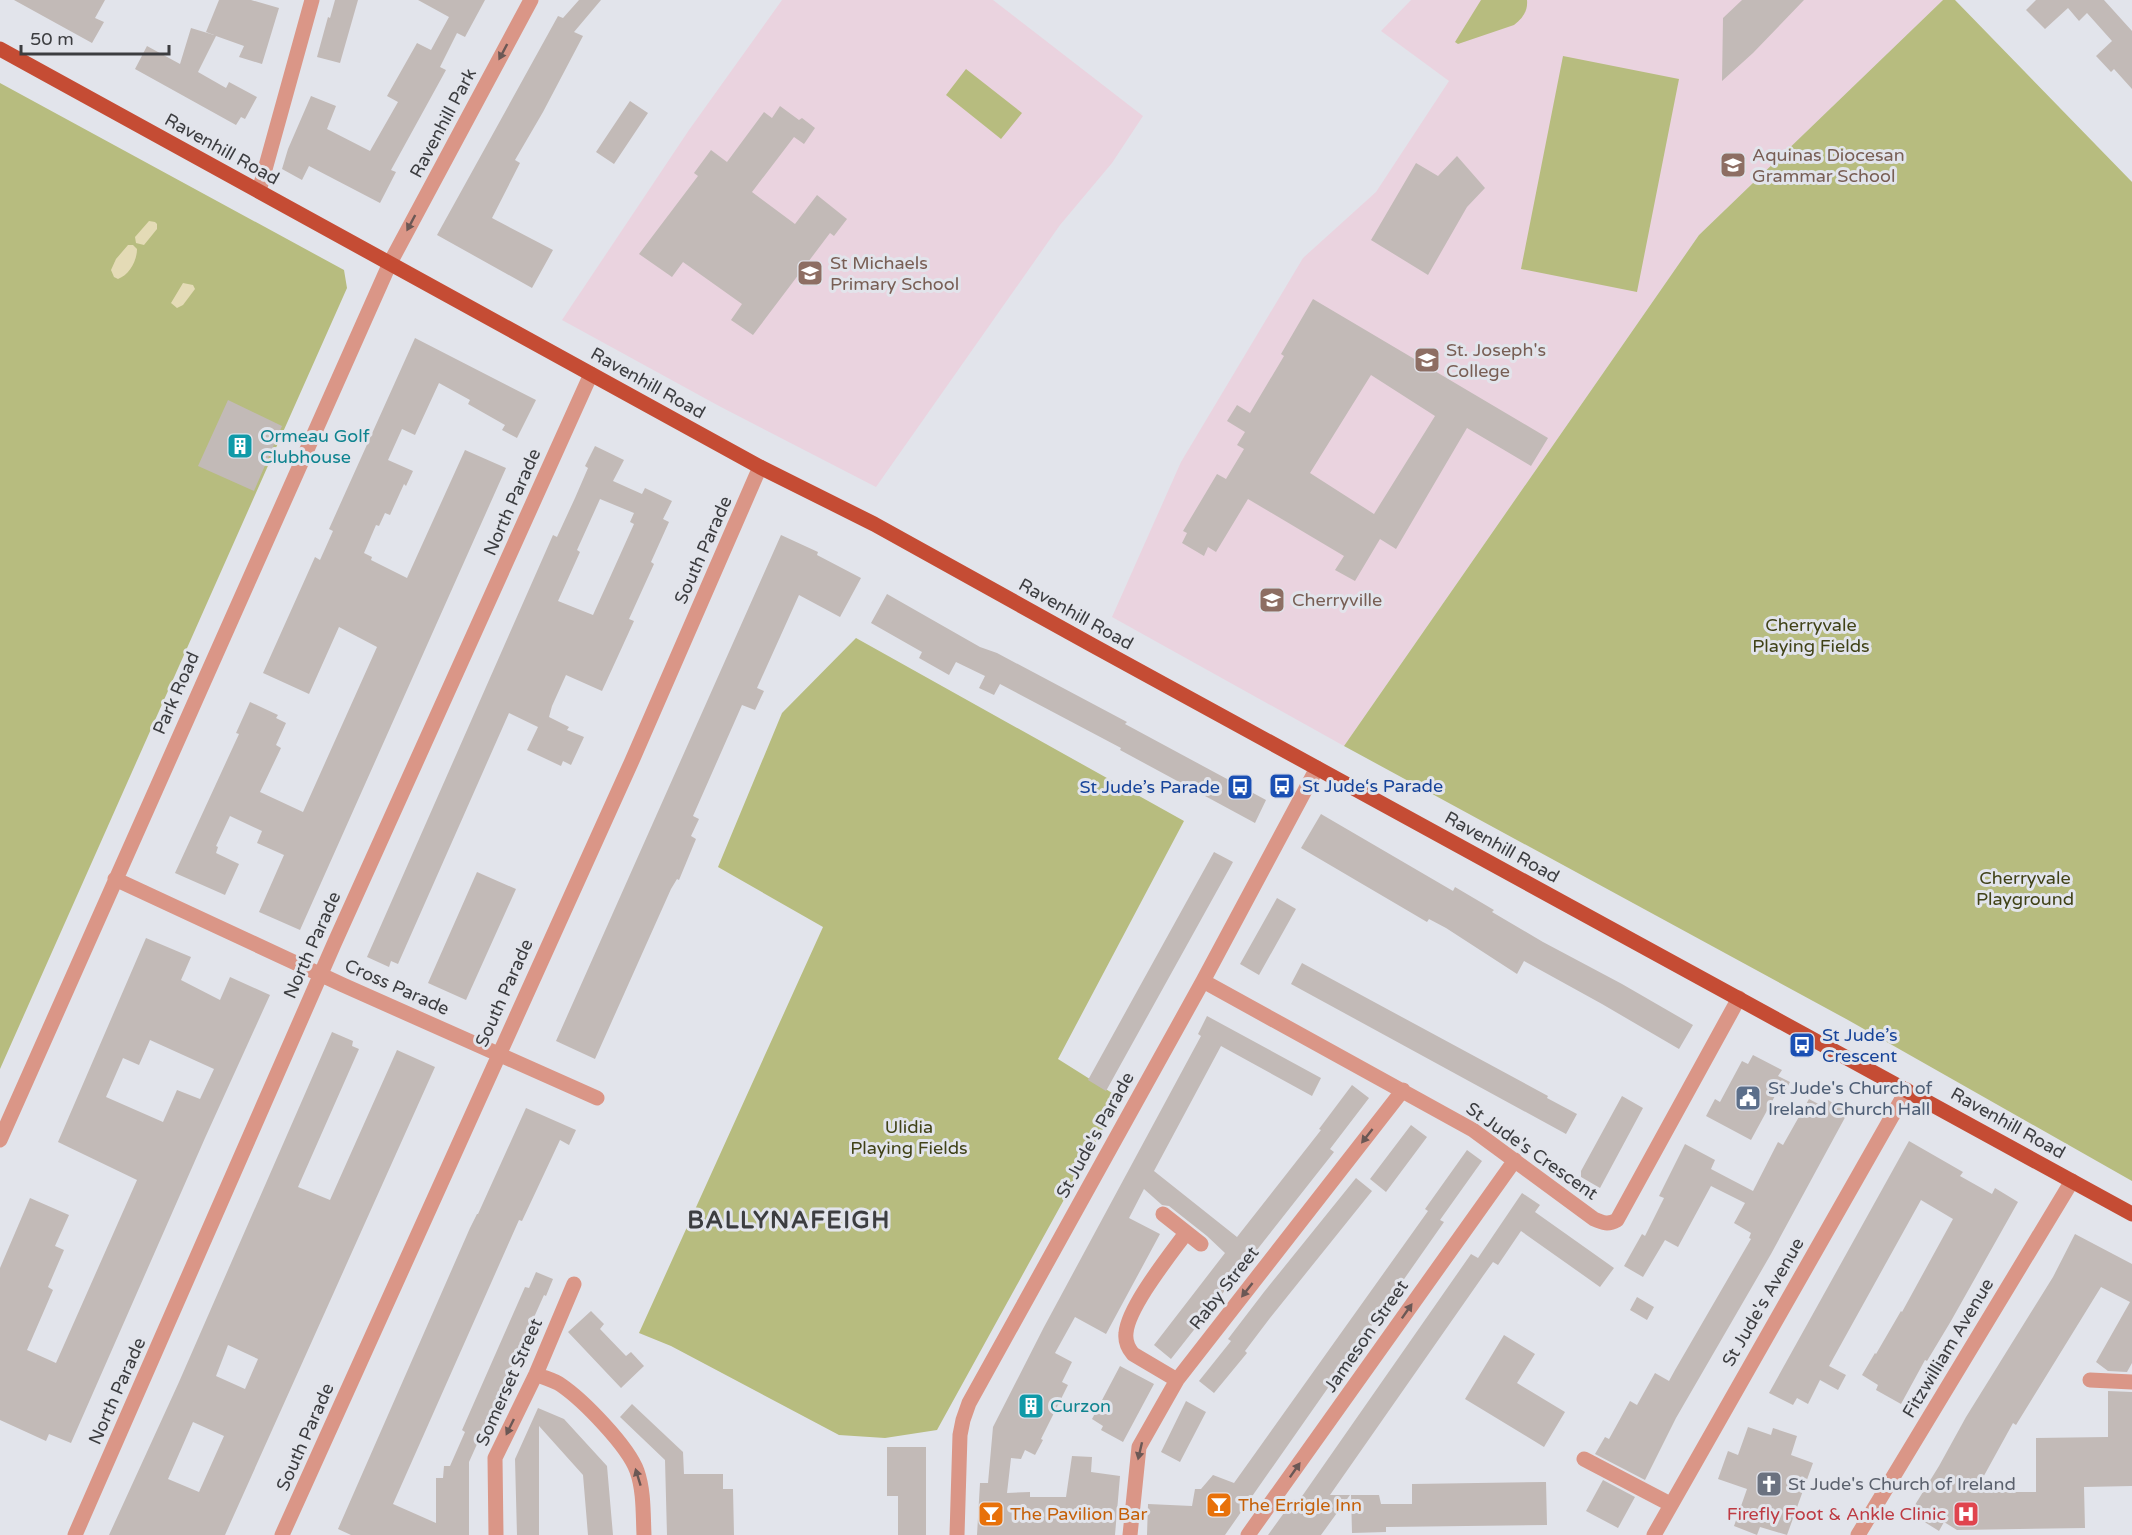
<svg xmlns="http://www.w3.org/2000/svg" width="2132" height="1535" font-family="'Varela Round',sans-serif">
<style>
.education{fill:#ead3df}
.green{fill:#b7bc7f}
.sand{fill:#e4dbb6}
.building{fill:#c2bab7;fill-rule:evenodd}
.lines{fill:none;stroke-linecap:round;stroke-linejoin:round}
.minor{stroke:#da9687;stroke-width:15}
.major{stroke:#c54c34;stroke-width:15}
.oneway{fill:#6b5855}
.labels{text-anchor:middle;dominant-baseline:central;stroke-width:6;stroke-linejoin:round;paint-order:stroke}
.street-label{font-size:18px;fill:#3c3d40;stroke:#e2e4eb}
.education-label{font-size:18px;fill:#785e54;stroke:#e2e4eb;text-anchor:start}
.culture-label{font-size:18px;fill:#0d838f;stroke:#e2e4eb;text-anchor:start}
.park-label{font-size:18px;fill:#404217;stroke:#e2e4eb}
.transit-label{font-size:18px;fill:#164399;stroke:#e2e4eb;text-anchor:start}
.service-label{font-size:18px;fill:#4e5e75;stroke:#e2e4eb;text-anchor:start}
.worship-label{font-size:18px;fill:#5b616d;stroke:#e2e4eb;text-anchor:start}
.food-label{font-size:18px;fill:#c56008;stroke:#e2e4eb;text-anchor:start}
.health-label{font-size:18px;fill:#be3a42;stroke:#e2e4eb;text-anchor:end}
.district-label{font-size:24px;font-weight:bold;letter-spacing:1.5px;fill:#3c3d40;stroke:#e2e4eb}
</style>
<rect width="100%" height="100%" fill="#e2e4eb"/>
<path class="education" d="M782,0H993L1143,116L1112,163L1060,225L876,487L719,406L562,320L689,130Z
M1411,0H1943L1699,235L1344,746L1112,617L1181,462L1303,258L1376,192L1449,81L1381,31Z"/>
<path class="green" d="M1481,0H1527C1528,11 1523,18 1514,25L1458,44L1455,42Z
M1943,0H1955L2132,182V1181L1848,1020L1344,746L1699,235Z
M1563,56L1679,79L1637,292L1521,269Z
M966,69L1022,113L1001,139L946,95Z
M0,83L344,270L347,288L0,1069Z
M856,638L1184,821L1058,1059L1120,1098L937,1430L885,1438L839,1435L671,1346L639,1333L823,927L718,867L782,713Z"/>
<path class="sand" d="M149,221L155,222L157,224V229L144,245L136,243L135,237Z
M128,245H133L137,249C137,261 129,275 118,279L114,277L111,270L116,259Z
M183,283L193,285L195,289L183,305L177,308L171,303Z"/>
<path class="building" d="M14,0H105L95,18L104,22L92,43Z
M219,0H251L279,8L262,64L239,57L244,46L216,36L198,72L226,88L229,82L257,97L245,119L241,117L236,125L135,69L147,46L180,64L191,28L214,35L206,32Z
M335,0H358L340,63L317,57L328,17L330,18Z
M418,0H485L465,37L457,33L440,67L446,70L391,170L396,172L380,203L309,166L302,180L282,169L288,149L311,96L336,106L327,129L370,151L398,102L387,96L417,43L431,50L449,17Z
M579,0H601L574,32L583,36L543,112L515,160L520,163L492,218L553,250L532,288L437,235L558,16L563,18Z
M1742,0H1804L1753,53L1722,81L1723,18Z
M2036,0H2104L2132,31V89L2114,69L2111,72L2096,56L2112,41L2087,13L2079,21L2068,8L2045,29L2026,10Z
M630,101L648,113L614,164L596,152Z
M780,106L799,120L802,118L815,128L804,144L794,137L752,192L795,224L817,195L847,219L834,236L830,233L753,335L731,320L742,304L683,262L672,277L639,254L698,176L694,173L711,150L727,162L764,112L772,118Z
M1457,156L1485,188L1467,207L1428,275L1371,240L1416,163L1438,176Z
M1313,299L1548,438L1531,466L1467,428L1396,549L1380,539L1355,581L1335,570L1344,556L1248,499L1216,552L1208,547L1204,556L1182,543L1187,533L1183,531L1217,474L1226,479L1244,449L1237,445L1245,432L1227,421L1237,405L1250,413L1284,356L1281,354ZM1371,375L1435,416L1374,514L1310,473Z
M415,338L536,400L517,438L502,430L505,425L468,404L470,400L439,383L415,435L402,429L388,460L413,471L406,486L404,484L390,515L385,513L379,526L376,525L364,553L372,557L371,560L407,578L465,450L506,468L300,930L259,912L284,855L257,843L262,831L230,816L216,846L218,847L216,853L239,864L225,895L175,873L239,734L236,733L250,702L278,715L276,718L286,723L276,745L281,748L260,792L303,812L377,647L339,627L309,694L263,673L315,557L320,560L333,531L329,529Z
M228,400L282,426L254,491L198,466Z
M595,446L624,460L613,481L642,494L645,488L672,501L663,519L669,522L651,562L654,564L629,619L634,621L602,691L566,675L552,706L549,717L569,727L567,730L584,737L571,765L563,761L561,766L527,750L538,727L509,713L398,964L391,961L389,967L367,957L553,535L557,537L575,498L588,468L585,466ZM600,499L634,513L630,522L634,524L593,615L558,601L580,552L577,550Z
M781,535L818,552L817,555L861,578L840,617L799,595L757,688L764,691L755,710L742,705L693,816L699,819L691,836L696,839L679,880L677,879L671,889L595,1059L556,1041Z
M887,594L980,647L997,653L1127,722L1125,724L1266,800L1255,823L1120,750L1121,748L1000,684L994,695L979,688L985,676L956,662L949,675L919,658L922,652L871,623Z
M1321,814L1453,891L1455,887L1494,910L1492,912L1543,942L1622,984L1693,1025L1679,1049L1602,1004L1524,961L1517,974L1446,928L1429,919L1427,922L1301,848Z
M1214,852L1233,862L1106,1091L1088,1080Z
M477,872L516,889L466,1000L428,983Z
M1277,898L1296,909L1259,975L1240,964Z
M146,938L191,957L181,980L220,1000L230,977L270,995L205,1138L71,1443L49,1434L46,1441L0,1420V1268L30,1198L69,1215L55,1246L64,1250L48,1287L53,1290L27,1350L56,1363L137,1180L58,1142ZM150,1040L214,1069L200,1099L177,1090L163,1122L106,1097L123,1058L139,1065Z
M1302,963L1548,1096L1547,1098L1577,1114L1566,1134L1291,984Z
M1207,1016L1321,1078L1312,1096L1221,1046L1154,1171L1237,1237L1321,1130L1319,1129L1352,1085L1369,1098L1330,1149L1334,1152L1171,1359L1154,1345L1225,1253L1207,1236L1169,1206L1162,1205L1144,1189L1129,1218L1160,1234L1106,1334L1075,1317L1055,1353L1072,1362L1062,1382L1068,1385L1041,1439L1043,1440L1035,1455L1025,1450L1021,1459L1011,1458L1007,1493L1030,1492V1497H1066L1072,1456L1092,1457L1091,1472L1120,1476L1115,1535H977L980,1483H988L993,1427L1044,1327L1201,1036L1198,1034Z
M332,1032L353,1041L352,1046L359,1049L298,1187L330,1200L397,1050L435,1067L225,1535H109L179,1382ZM228,1345L258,1359L245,1389L216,1376ZM193,1422L224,1436L199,1492L168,1479Z
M1753,1055L1782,1070L1778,1076L1790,1082L1782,1097L1776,1094L1751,1140L1706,1116L1715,1099L1720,1102L1742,1061L1748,1064Z
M1622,1096L1643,1108L1600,1188L1581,1177V1171Z
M1809,1099L1824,1107L1828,1100L1848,1112L1771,1254L1676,1418L1645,1480L1595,1454L1605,1437L1609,1439L1630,1401L1637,1405L1655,1373L1669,1381L1675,1370L1751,1239L1749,1238L1751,1233L1734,1223L1745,1203L1711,1186L1678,1247L1665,1240L1643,1277L1624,1266L1642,1234L1645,1236L1664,1198L1659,1196L1685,1144L1715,1160L1711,1169L1753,1191L1778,1142L1783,1145Z
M526,1108L576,1130L569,1145L560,1140L522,1221L519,1220L393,1504L436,1523V1478H443L444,1466H450L465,1432L462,1430L525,1287L529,1288L536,1272L553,1279L546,1296L544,1295L469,1462V1535H351L338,1529L470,1228L477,1214H478Z
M1411,1125L1427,1137L1386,1192L1370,1179Z
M1909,1141L1963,1172L1960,1176L1992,1194L1995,1188L2018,1202L1951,1321L1927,1361L1925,1360L1901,1404L1876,1390L1878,1385L1862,1375L1875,1353L1876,1354L1901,1311L1902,1312L1953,1219L1921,1200L1829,1366L1846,1375L1838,1390L1820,1380L1808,1404L1797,1398L1793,1405L1769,1393Z
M1467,1150L1482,1161L1440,1220L1444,1222L1225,1535H1147L1148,1504L1192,1506L1195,1489H1201L1213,1475L1234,1483L1428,1211L1425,1209Z
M1356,1178L1372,1191L1270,1318L1245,1351L1247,1353L1214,1393L1199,1381L1231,1341L1228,1339L1264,1292Z
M1522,1193L1540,1205L1535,1212L1614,1268L1600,1287L1521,1231L1498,1265L1493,1262L1483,1276L1330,1495H1350L1321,1535H1268L1294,1499L1298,1502L1471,1254L1478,1258Z
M2075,1234L2132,1264V1363L2127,1372L2108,1371L2096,1362L2130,1302L2101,1287L2016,1425L2013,1423L1975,1492H2036V1438L2108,1437V1391L2132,1392V1486L2084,1487L2085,1528L1957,1530L1944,1522L1939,1531L1910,1513L1939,1466L1966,1417L2053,1277Z
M1637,1297L1654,1307L1647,1320L1630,1310Z
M591,1311L604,1324L600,1329L626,1356L631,1352L644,1366L621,1388L568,1332Z
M1504,1335L1535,1354L1517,1383L1565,1412L1544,1447L1465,1399Z
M1120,1366L1154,1384L1123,1442L1101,1430L1103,1426L1092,1419Z
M1186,1401L1206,1412L1180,1462L1161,1452Z
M632,1404L683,1452L684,1474H723V1489H733L734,1535H667L665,1460L620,1417Z
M538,1408L564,1419L607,1466L613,1535H588L583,1475L539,1426V1535H517L515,1459Z
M1748,1427L1771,1435L1773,1428L1797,1436L1791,1455L1813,1463L1787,1535L1760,1527L1757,1535L1734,1526L1747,1489L1718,1479L1728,1451L1738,1455Z
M887,1447H926V1535H898V1496H887Z
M1603,1480L1635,1497L1618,1528L1586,1511Z
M1546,1482L1547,1525L1386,1527V1532L1352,1533L1351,1495H1379L1381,1504H1412V1484Z"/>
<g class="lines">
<path class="minor" d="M259,191L312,0
M115,879L343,985L597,1098
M1203,981L1473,1130L1594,1219C1603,1223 1608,1225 1617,1220L1739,998
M0,1140L390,263L531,0
M1163,1214L1201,1244
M536,1374C544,1378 554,1380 561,1385C583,1400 628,1446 637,1471C644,1491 643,1514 644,1535
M1177,1380L1133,1354C1128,1348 1125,1341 1126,1333C1128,1307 1170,1255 1186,1233
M2090,1380L2132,1382
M1584,1459L1670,1504
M75,1535L334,944L591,374
M282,1535L631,763L760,467
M496,1535L495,1458L536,1374L574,1284
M957,1535L960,1435L963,1420L969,1403L1203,981L1317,768
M1130,1535L1139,1447L1177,1380L1403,1090
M1248,1535L1515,1160
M1654,1535L1907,1090
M1858,1535L2072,1181"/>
<path class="major" d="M0,49L760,467L874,524L1092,645L2132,1214"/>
</g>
<defs><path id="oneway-solid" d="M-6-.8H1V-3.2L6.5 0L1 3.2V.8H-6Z" transform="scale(1.5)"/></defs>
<g class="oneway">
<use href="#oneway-solid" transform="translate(503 52) rotate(118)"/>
<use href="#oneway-solid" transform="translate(411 223) rotate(118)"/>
<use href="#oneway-solid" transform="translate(1367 1136) rotate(128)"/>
<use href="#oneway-solid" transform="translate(1247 1290) rotate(128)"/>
<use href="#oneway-solid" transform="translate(1407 1311) rotate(-55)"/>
<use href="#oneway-solid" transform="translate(510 1427) rotate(116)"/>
<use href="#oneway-solid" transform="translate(1140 1451) rotate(103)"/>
<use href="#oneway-solid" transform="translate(1295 1470) rotate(-55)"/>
<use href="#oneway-solid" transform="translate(638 1477) rotate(-107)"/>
</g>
<defs>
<g id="school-square" transform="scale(1.35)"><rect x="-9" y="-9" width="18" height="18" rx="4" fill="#8d6e63" stroke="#e2e4eb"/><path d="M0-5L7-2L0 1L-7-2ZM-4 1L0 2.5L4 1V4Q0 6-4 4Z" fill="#fff"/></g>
<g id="building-square" transform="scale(1.35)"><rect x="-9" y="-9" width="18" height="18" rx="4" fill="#0f9aa8" stroke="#e2e4eb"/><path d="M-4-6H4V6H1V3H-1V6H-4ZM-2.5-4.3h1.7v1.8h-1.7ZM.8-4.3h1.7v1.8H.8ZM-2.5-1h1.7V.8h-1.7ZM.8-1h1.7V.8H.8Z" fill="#fff"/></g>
<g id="bus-square" transform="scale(1.35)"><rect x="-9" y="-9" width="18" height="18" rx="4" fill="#1a4fb4" stroke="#e2e4eb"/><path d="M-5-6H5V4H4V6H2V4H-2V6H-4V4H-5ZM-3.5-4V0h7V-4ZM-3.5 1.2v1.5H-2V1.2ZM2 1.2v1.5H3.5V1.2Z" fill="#fff"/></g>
<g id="civic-square" transform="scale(1.35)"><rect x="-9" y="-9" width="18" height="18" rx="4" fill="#5c6f8a" stroke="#e2e4eb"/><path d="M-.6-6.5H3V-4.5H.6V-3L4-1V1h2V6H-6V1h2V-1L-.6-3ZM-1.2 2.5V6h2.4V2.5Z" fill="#fff"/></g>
<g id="church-square" transform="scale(1.35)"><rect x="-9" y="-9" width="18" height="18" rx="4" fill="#6b7280" stroke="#e2e4eb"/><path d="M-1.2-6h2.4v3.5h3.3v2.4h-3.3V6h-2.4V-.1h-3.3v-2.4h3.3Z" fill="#fff"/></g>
<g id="bar-square" transform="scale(1.35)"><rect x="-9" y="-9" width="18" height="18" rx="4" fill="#e8710a" stroke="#e2e4eb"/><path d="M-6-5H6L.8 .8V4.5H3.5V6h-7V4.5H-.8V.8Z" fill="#fff"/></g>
<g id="hospital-square" transform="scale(1.35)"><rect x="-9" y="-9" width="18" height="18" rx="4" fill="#e0444e" stroke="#e2e4eb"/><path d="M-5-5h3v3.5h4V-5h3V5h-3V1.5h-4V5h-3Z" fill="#fff"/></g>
</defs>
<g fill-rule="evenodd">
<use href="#school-square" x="1733" y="165"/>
<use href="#school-square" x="810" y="273"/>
<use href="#school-square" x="1427" y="360"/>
<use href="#building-square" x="240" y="446"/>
<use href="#school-square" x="1272" y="600"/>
<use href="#bus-square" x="1282" y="786"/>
<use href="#bus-square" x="1240" y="787"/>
<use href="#bus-square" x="1802" y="1045"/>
<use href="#civic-square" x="1748" y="1098"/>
<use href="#building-square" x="1031" y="1406"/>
<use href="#church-square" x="1769" y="1484"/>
<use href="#bar-square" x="1219" y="1505"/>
<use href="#bar-square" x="991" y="1514"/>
<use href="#hospital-square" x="1966" y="1514"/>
</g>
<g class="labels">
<g class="street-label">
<text transform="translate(443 123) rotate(-62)">Ravenhill Park</text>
<text transform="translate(222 149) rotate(29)">Ravenhill Road</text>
<text transform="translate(648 383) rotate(29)">Ravenhill Road</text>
<text transform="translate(512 502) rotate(-66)">North Parade</text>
<text transform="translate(703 550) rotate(-66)">South Parade</text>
<text transform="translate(1076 614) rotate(29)">Ravenhill Road</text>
<text transform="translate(176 693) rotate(-66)">Park Road</text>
<text transform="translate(1502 847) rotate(29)">Ravenhill Road</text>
<text transform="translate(312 945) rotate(-66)">North Parade</text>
<text transform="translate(397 987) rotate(24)">Cross Parade</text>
<text transform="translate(504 993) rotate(-66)">South Parade</text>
<text transform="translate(2008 1123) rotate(29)">Ravenhill Road</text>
<text transform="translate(1095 1135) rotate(-61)">St Jude's Parade</text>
<text transform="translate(1532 1151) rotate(35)">St Jude's Crescent</text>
<text transform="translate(1224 1288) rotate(-52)">Raby Street</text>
<text transform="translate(1763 1302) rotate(-60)">St Jude's Avenue</text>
<text transform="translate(1366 1336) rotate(-55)">Jameson Street</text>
<text transform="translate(1948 1348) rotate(-59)">Fitzwilliam Avenue</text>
<text transform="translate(509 1382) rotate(-66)">Somerset Street</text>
<text transform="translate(117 1391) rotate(-66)">North Parade</text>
<text transform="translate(305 1437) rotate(-66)">South Parade</text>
</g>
<g class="education-label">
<text x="1752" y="155">Aquinas Diocesan<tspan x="1752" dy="21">Grammar School</tspan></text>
<text x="830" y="263">St Michaels<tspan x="830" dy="21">Primary School</tspan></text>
<text x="1446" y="350">St. Joseph's<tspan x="1446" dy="21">College</tspan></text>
<text x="1292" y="600">Cherryville</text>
</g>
<g class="culture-label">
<text x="260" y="436">Ormeau Golf<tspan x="260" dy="21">Clubhouse</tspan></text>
<text x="1050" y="1406">Curzon</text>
</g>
<g class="park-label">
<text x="1811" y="625">Cherryvale<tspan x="1811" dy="21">Playing Fields</tspan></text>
<text x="2025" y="878">Cherryvale<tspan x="2025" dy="21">Playground</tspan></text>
<text x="909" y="1127">Ulidia<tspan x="909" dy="21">Playing Fields</tspan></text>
</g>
<g class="transit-label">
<text x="1302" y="786">St Jude‘s Parade</text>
<text x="1220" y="787" text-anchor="end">St Jude’s Parade</text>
<text x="1822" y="1035">St Jude’s<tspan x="1822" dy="21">Crescent</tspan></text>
</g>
<g class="service-label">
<text x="1768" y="1088">St Jude's Church of<tspan x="1768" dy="21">Ireland Church Hall</tspan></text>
</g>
<g class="worship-label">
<text x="1788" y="1484">St Jude's Church of Ireland</text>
</g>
<g class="food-label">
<text x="1238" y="1505">The Errigle Inn</text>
<text x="1010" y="1514">The Pavilion Bar</text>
</g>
<g class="health-label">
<text x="1946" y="1514">Firefly Foot &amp; Ankle Clinic</text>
</g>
<g class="district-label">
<text x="789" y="1220">BALLYNAFEIGH</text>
</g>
</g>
<path d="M21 45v9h148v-9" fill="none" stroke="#3c3d40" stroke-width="3"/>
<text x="30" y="45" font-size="18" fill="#3c3d40" stroke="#e2e4eb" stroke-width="4.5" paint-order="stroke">50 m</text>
</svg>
